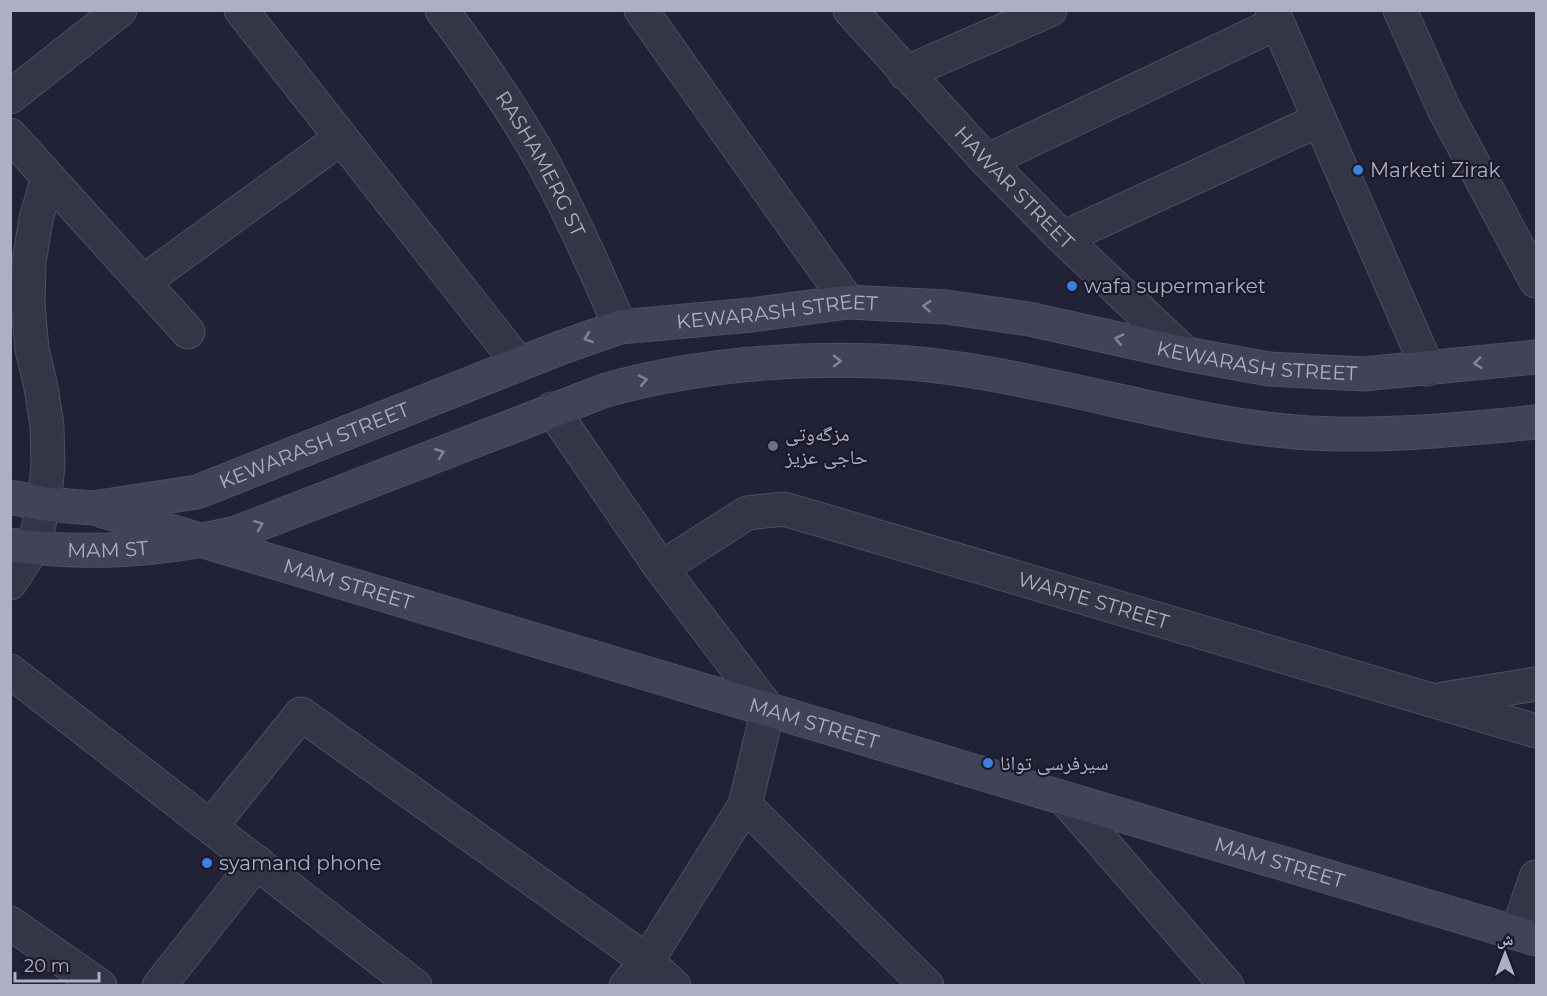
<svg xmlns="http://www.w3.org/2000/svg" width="1547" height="996" font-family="Montserrat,'Noto Naskh Arabic',sans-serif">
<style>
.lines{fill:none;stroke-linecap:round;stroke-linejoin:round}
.street-casing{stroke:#4f4f61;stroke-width:35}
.secondary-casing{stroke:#4f4f61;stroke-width:35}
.street{stroke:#343546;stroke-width:33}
.secondary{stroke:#424259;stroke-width:33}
.oneway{stroke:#838399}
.shop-dot{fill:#3f7fe0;stroke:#1a1a2a;stroke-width:2}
.worship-dot{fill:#6b7280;stroke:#1a1a2a;stroke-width:2}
.labels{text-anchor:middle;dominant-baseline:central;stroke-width:4.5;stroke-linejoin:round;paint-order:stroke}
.street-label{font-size:20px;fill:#aeafc3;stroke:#1a1a2a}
.poi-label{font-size:20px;fill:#aeafc3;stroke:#1a1a2a;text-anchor:start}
</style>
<rect width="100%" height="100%" fill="#212235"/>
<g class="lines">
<g class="street-casing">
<g id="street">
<path d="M241,10L519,364"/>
<path id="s1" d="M442,10C479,60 514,110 544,164C572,217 597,272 620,327"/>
<path d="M641,10L848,302"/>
<path id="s2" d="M850,10L987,161L1063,238L1186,354"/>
<path d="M1272,10L1428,369"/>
<path d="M1400,10L1444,109L1536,281"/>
<path d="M905,73L1050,10"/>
<path d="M10,97L120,10"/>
<path d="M10,135L188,332"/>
<path d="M987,161L1277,23"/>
<path d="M1063,238L1319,120"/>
<path d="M143,282L341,138"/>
<path d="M552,409L661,568L768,709L745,805L647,961L626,986"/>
<path id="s3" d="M661,568L747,513L784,509L1536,731"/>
<path d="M10,583L33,548L44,504L48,465L47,426L41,387L32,349L28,305L29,262L36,219L48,177"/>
<path d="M10,671L415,986"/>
<path d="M1443,699L1536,684"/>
<path d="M1065,799L1227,986"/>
<path d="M745,805L927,986"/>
<path d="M211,826L301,714L647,961L674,986"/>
<path d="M10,923L100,986"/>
<path d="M1517,933L1536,877"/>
<path d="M159,986L257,862"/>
</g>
</g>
<g class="secondary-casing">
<g id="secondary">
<path id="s4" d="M10,497L44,504L93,508L197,492L560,348L620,327L751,315L848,302L946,307L1029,319L1186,354L1269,369L1363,374L1536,357"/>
<path id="s5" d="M103,511L1536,939"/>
<path id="s6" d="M10,545C90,555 159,551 236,533L606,390C693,366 787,358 877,361C930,363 985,372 1036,383C1122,400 1208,425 1296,432C1376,438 1457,430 1536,422"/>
</g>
</g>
<use href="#street" class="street"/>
<use href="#secondary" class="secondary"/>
</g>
<defs><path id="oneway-chevron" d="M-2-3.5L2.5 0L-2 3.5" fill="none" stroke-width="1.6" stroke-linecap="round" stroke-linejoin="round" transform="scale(1.5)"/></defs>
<g class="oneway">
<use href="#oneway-chevron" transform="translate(927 306) rotate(-177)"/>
<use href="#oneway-chevron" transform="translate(588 338) rotate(161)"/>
<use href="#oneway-chevron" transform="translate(1119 339) rotate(-167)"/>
<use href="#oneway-chevron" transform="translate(837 361)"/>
<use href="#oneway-chevron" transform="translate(1478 363) rotate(174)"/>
<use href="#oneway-chevron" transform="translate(643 380) rotate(-12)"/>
<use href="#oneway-chevron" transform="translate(440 453) rotate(-22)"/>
<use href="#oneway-chevron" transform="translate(259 525) rotate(-20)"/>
</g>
<g class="shop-dot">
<circle cx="1358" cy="170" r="6"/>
<circle cx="1072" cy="286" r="6"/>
<circle cx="988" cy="763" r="6"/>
<circle cx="207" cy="863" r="6"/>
</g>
<circle class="worship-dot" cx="773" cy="446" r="6"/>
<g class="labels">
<g class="street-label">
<text stroke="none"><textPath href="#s1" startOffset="183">RASHAMERG ST</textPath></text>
<text stroke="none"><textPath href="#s2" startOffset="242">HAWAR STREET</textPath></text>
<text stroke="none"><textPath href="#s4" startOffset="801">KEWARASH STREET</textPath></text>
<text stroke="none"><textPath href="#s4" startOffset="1287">KEWARASH STREET</textPath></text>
<text stroke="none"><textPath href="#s4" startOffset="315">KEWARASH STREET</textPath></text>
<text stroke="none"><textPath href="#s6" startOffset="98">MAM ST</textPath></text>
<text stroke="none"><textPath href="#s5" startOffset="256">MAM STREET</textPath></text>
<text stroke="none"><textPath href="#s3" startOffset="462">WARTE STREET</textPath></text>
<text stroke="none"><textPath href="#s5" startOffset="742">MAM STREET</textPath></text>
<text stroke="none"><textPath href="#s5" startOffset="1228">MAM STREET</textPath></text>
</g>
<g class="poi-label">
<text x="1370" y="170">Marketi Zirak</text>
<text x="1084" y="286">wafa supermarket</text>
<text x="785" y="434">مزگەوتی<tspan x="785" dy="23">حاجی عزیز</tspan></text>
<text x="1000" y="763">سيرفرسى توانا</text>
<text x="219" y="863">syamand phone</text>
</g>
</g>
<rect width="1547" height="996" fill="none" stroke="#aeafc3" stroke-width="24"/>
<g transform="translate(1505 954)" stroke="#1a1a2a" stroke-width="4.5" paint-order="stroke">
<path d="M0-4.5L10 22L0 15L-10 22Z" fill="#aeafc3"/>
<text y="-9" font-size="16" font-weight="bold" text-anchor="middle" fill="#aeafc3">ش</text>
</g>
<path d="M15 972v9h84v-9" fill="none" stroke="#aeafc3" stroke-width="3"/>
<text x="24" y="972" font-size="18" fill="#aeafc3" stroke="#1a1a2a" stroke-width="4.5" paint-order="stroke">20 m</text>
</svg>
